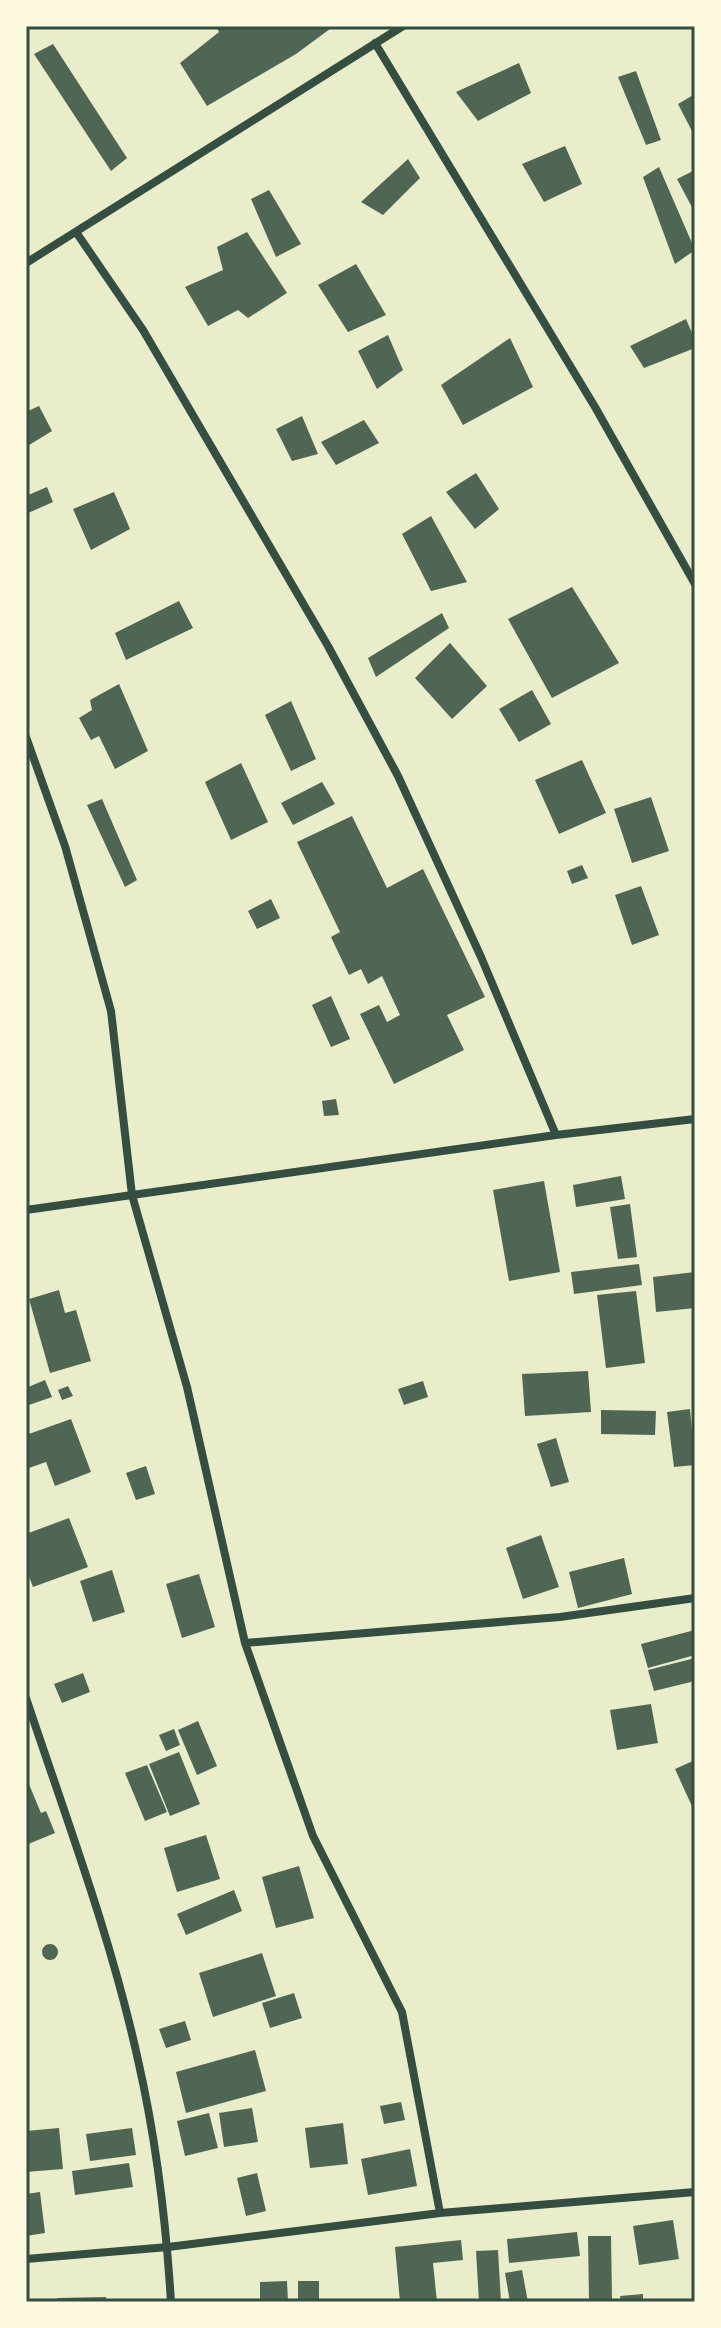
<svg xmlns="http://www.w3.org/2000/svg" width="721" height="2328" font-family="'Times New Roman',serif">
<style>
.building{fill:#4f6655}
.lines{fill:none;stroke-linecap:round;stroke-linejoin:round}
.minor{stroke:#344e41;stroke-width:8}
.neatline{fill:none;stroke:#344e41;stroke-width:3}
</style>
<rect width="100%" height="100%" fill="#e9edc9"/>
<path class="building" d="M216,26H334L296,54L207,106L180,63L219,32Z
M53,44L127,158L111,171L34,54Z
M519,63L531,93L478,121L456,92Z
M636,71L661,140L646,145L618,77Z
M695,94V137L678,104Z
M565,146L582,184L544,202L522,164Z
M408,159L420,178L383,215L361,202Z
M659,167L695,250L675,264L643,177Z
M695,170V213L677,179Z
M269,190L301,244L276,257L251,199Z
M247,232L287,293L248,318L238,310L208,326L185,287L223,270L217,247Z
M356,264L386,315L348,332L318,285Z
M686,319L695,340V348L644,368L630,346Z
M388,335L403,370L377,389L358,351Z
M510,338L533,387L463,425L441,385Z
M39,406L52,431L26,447V412Z
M302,416L318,454L292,461L276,429Z
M364,420L379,443L336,465L321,442Z
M476,473L499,509L475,529L446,492Z
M47,487L53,502L26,514V496Z
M114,492L130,529L91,550L73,509Z
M431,516L467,582L431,591L402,534Z
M572,587L619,663L552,698L508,619Z
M179,601L193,628L126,660L115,633Z
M442,613L449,628L376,677L368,658Z
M450,643L487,686L452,719L415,678Z
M119,684L148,751L115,769L99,736L91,740L79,718L92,710L90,700Z
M532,690L551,724L519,742L499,709Z
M291,701L316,759L291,771L265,715Z
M582,760L606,813L559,834L535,780Z
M241,763L268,822L231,840L205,782Z
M322,782L335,804L293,825L281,803Z
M651,797L669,851L632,863L614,809Z
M102,799L137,880L125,887L87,805Z
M352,816L387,888L423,869L485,997L447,1015L464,1050L394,1084L360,1014L379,1005L387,1022L400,1015L382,976L368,984L361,969L349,975L331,937L340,932L297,842Z
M582,865L588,878L572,884L567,871Z
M641,886L659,935L632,945L615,895Z
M271,899L280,918L257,929L248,911Z
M331,996L350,1039L331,1047L312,1005Z
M336,1099L339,1115L324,1116L322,1101Z
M621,1176L625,1199L576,1207L573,1185Z
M544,1181L560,1272L509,1281L493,1190Z
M630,1204L637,1257L618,1259L610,1207Z
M639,1264L642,1285L574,1294L571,1272Z
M695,1272V1308L656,1312L653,1277Z
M59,1290L65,1313L76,1310L91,1361L50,1373L29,1299Z
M636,1291L645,1363L606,1368L597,1295Z
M588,1371L591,1412L525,1416L522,1374Z
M45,1380L52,1397L26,1406V1388Z
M423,1381L428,1397L404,1405L398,1389Z
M68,1386L73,1396L62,1400L58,1390Z
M690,1409L695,1465L674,1467L667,1412Z
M601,1410L656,1411L655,1435L601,1434Z
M71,1419L91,1472L55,1486L46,1462L26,1469V1435Z
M556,1438L569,1482L551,1487L537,1444Z
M146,1466L155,1494L136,1500L126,1473Z
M69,1518L88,1567L33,1587L26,1569V1534Z
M541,1535L559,1587L523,1599L506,1548Z
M624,1558L632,1594L578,1608L569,1572Z
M112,1570L125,1612L93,1622L80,1581Z
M199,1574L215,1627L182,1638L166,1584Z
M695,1630V1655L648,1668L641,1644Z
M695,1658V1681L654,1691L648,1670Z
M83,1673L90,1692L62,1703L54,1684Z
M651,1704L658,1743L617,1750L610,1710Z
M198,1721L217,1766L197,1775L178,1730Z
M174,1729L180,1745L166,1751L159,1735Z
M179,1752L200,1804L170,1816L149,1764Z
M695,1760V1813L675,1769Z
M147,1765L167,1812L145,1821L125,1773Z
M28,1782L41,1813L46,1811L55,1833L26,1845V1783Z
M206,1835L220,1879L177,1892L164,1848Z
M299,1866L314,1918L276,1928L262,1877Z
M234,1890L242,1911L186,1935L177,1914Z
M42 1952a8 8 0 1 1 16 0a8 8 0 1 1-16 0Z
M262,1953L276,1996L213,2017L199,1973Z
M294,1993L302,2018L270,2028L262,2003Z
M185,2021L191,2040L166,2048L159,2029Z
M255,2050L266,2091L186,2113L176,2072Z
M401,2102L405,2120L384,2124L380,2106Z
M252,2108L258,2142L224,2147L219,2113Z
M209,2113L218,2148L185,2156L177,2121Z
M343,2123L348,2164L310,2168L305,2128Z
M59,2128L63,2169L26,2172V2131Z
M132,2128L136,2155L90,2161L86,2134Z
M410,2149L417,2186L368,2195L361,2159Z
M129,2163L133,2187L75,2195L72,2171Z
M257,2173L266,2211L246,2216L237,2178Z
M40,2192L45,2233L26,2236V2194Z
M673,2220L679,2259L639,2265L633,2226Z
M577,2232L580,2256L509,2263L507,2239Z
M588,2236H611L612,2300L589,2301Z
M461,2240L463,2260L433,2263L437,2302H400L395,2247Z
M498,2250L501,2302H479L476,2251Z
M522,2270L528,2302H510L505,2273Z
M287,2281L288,2302H260V2282Z
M298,2281H319V2302H298Z
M643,2294V2302H621L620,2296Z
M106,2297V2302H57V2298Z"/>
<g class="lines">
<path class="minor" d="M375,43L595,407L695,584
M76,232L143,330L328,646L398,776L481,957L556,1135
M26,263L403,26
M26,737L65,846L111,1011L132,1195L187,1387L245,1643L313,1836L402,2012L440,2213
M26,1210L556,1135L695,1119
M245,1643L560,1617L695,1598
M26,1698C66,1818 111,1937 138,2060C156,2139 166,2221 171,2302
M26,2259L168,2247L440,2213L695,2192"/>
</g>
<rect width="721" height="2328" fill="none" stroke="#fefae0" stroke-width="56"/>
<rect x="28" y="28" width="665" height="2272" class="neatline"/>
</svg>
